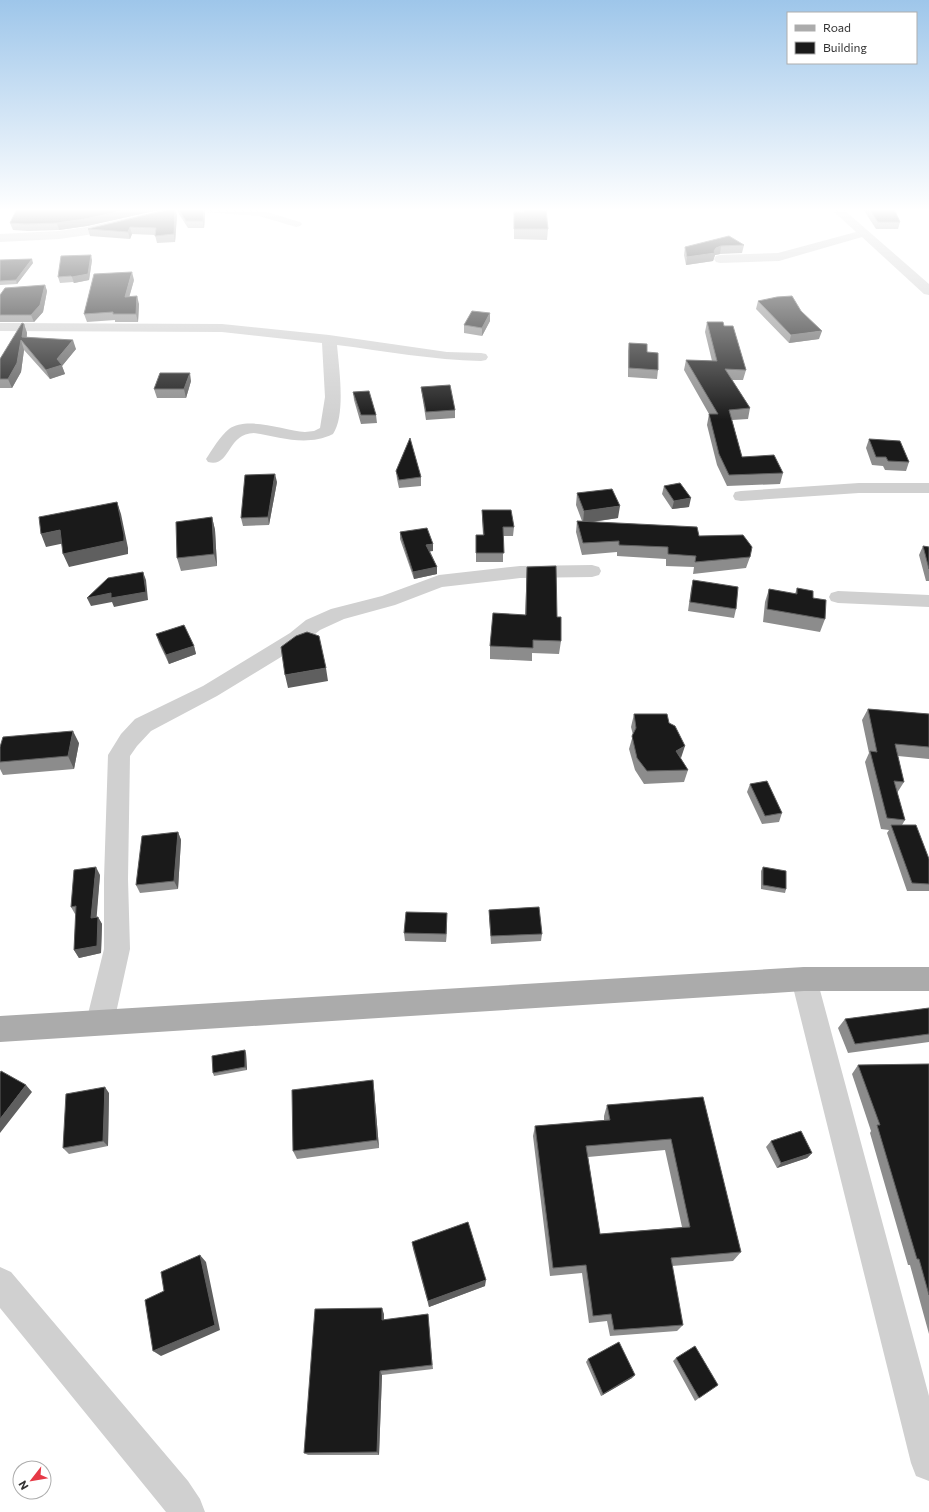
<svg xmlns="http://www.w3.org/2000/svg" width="929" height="1512" font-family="Commissioner,sans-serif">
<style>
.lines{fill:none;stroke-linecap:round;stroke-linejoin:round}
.minor{fill:#d0d0d0;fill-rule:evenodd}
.major{fill:#ababab;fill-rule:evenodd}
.wall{fill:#8c8c8c;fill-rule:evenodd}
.shaded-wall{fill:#5f5f5f}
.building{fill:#1a1a1a;stroke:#5f5f5f;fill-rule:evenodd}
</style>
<rect width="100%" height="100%" fill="#fff"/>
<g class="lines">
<path class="minor" d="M168,209H187L185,211L87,235L59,239L0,242V234L59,231L87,227Z
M196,209L260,210L300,222L302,224L300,226L296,227L259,216L202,212L198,211Z
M831,209H843L929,284V295L924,294L862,237L779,261L720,263L716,262L714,259L716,256L720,255L778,253L856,232Z
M0,323L222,324L329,335L447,352L481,353L486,354L488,357L486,360L481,361C433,360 385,351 337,345C339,368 346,415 333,434C306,447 281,437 254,433C226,434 231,468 208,462L206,459C212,450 220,436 229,429C247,416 284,430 305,432L314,431L320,428L325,397L322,343L222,332L0,331Z
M859,483H929V493H859L741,501L735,500L733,496L735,492L741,491Z
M592,565L599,567L601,571L599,575L592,577L520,578L442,587L395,605L344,619L320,630L304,643L217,696L151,731L137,746L130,756L128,879L130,949L114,1022L110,1031L100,1035L90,1031L86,1022L104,949V879L108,755L121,734L135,719L203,686L290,633L306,620L331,609L382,596L439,575L520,566Z
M838,591L929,595V607L838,603L831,601L829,597L831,593Z
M804,967L813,970L817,979L929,1396V1481L916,1476L911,1463L791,979L795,970Z
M0,1267L11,1272L188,1481L200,1499L205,1512H166L0,1308Z"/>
<path class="major" d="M804,967H929V991H804L0,1042V1016Z"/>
</g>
<path class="wall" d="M17,209H163L87,226L59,230L28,231L13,230L10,223Z
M177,209H204L205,214L204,228H188L179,214Z
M520,209H543L548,229L547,240L514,239V212H520Z
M863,209H894L900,222L898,229H876Z
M177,215L175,242L157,243L155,235L132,234L130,239L90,236L88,229Z
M744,245L742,253L720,254L715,255L713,261L686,265L684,255L685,247Z
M0,260L33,263L17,284L0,285Z
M92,260L89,280L74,283L73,282L60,283L58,277Z
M134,280L129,297L139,304L138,322H115V320L87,322L84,314Z
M45,285L47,291L43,312L34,322H0V295Z
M758,301L819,339L789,343L756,309Z
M490,313V321L482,336L464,333V325Z
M707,322L724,326L746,370L743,380H732L750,408L748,419L732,420L742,457L783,473L780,484L727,486L717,465L707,425L709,414L684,370L686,360L712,361L705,332Z
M24,324L27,333V337L76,349L62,366L65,374L50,379L24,350L21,372L12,388H0V359Z
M629,343L647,352L658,370L657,379L628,377V351Z
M191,381L186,398H157L154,389Z
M421,387L455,410V418L426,420L422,395Z
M353,392L376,415L377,423L361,424L354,400Z
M869,439L909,462L906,471L885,470L883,466L872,465L866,448Z
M396,471L421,477V486L399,488L397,479Z
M277,482L269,525L243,526L241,518Z
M664,486L689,507L672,509L662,494Z
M577,493L618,518L593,522L699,536L750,557L746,568L693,574L694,567L666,566V559L617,556V552L582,555L576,532L577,521H582L576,505Z
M482,510L514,527L513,536H503V562H476V535H483L482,519Z
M212,517L215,530L217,566L181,571L177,558Z
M400,532L433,551H430L437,567V574L414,579L400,539Z
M923,546L929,547V581H926L919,555Z
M527,567L557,617L561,641L559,654L532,653V661L490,659V646L525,615Z
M693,580L736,609L734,618L688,611L691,589Z
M797,588L813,598L825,619L820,632L763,622L765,602L769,589L795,594Z
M156,634L194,646L196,654L169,664L159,643Z
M868,709L929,714V759L898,756L904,782L897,793L905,820L902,825L929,859V891H907L887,833L889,830L881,829L865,762L869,753L862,720Z
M634,714L669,723L681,759L688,770L684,782L644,784L635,770L629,749L633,735L631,727Z
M79,743L74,769L3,775L0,769V747Z
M750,784L782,813L779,822L762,824L747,792Z
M178,832L181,840L178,889L140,893L136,885Z
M763,867L786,889L785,893L761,889V871Z
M100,875L96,917H98L102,924L101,953L79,958L74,950L76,914H75L71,907Z
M489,910L542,934L541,941L491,944L489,917Z
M447,921L446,942L405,941L404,933Z
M929,1008V1042L848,1053L838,1028L845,1019Z
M246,1053L247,1070L214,1076L213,1073Z
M929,1064V1334L910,1265H908L870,1133L871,1131L852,1074L858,1065Z
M374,1089L379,1148L297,1159L293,1151Z
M109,1093L108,1146L69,1154L63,1148Z
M703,1097L741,1252L733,1261L672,1266L683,1325L677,1331L610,1336L607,1321L589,1323L582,1273L550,1276L533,1136L535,1126L604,1120V1116L607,1105ZM665,1150L682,1227L600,1234L588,1157Z
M771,1141L812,1153L807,1158L777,1168L766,1147Z
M412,1242L485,1286L429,1307L413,1249Z
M384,1314V1320L428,1314L433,1369L382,1375L379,1455H308L304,1453Z
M676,1358L699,1398L695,1401L673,1361Z
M588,1359L632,1378L601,1396L586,1362Z"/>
<path class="shaded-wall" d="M131,209H163L87,226L59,230L57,223Z
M175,209L177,215L175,242L174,234Z
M204,209L205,214L204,228L203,221Z
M130,227L132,234L130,239L128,232Z
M721,246L720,254L715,255L713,261L686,265L687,257L714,251L716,248Z
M91,255L92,260L89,280L74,283L72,277Z
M32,259L33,263L17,284L16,280Z
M132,272L134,280L127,305L125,297Z
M45,285L47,291L43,312L34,322L31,315Z
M137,296L139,304L138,322L136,314Z
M490,313V321L482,336V328Z
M24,324L27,333L25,345L22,337Z
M822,331L819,339L789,343L791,335Z
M21,340L24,350L21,372L12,388L8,379Z
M73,340L76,349L62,366L65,374L50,379L46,370L57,359Z
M190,373L191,381L186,398L184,389Z
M275,474L277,482L269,525L268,517Z
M691,498L689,507L672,509L674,501Z
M117,502L121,514L128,548V554L69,567L63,554Z
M620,506L618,518L583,523L584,511Z
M212,517L215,530L217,566L214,554Z
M60,530L65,543L46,547L41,534Z
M433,544V551L427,552L426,545Z
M437,567V574L414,579L413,572Z
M143,572L146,580L148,600L114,607L112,602L91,606L87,598Z
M194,646L196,654L169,664L166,655Z
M326,668L328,681L288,688L285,675Z
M73,731L79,743L74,769L68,756Z
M685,746L681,758L676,751Z
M178,832L181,840L178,889L174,881Z
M96,867L100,875L96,925L91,918Z
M447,913V921L446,942V934Z
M98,917L102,924L101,953L79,958L74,950Z
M245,1050L246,1053L247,1070L245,1067Z
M373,1080L374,1089L379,1148L377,1140Z
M26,1085L32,1092L0,1133V1119Z
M105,1087L109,1093L108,1146L103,1141Z
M812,1153L807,1158L777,1168L781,1163Z
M200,1255L206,1262L220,1330L161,1356L153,1351Z
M486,1280L485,1286L429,1307L428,1301Z
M382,1308L384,1314V1325L382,1320Z
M380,1371L382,1375L379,1455L377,1452Z
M635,1375L632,1378L601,1396L603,1394Z"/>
<path class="building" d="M17,209H131L85,219L57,223L25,224L10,223Z
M170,209H175L174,234L155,236L156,228L130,227L128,232L88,229Z
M178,209H204L203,221H186Z
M522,209H543V210H546L548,229H514V212H524Z
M869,209H894L900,222H878Z
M729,236L744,245L721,246L716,248L714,251L715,253L687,257L685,247Z
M91,255L88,274L72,277L71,276L58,277L61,256Z
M32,259L16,280L0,281V260Z
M132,272L125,297L137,296L136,314H113V312L84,314L94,274Z
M45,285L40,305L31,315H0V295L5,288Z
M792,296L801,311L822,331L791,335L758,301L777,297Z
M472,311L490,313L482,328L464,325Z
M707,322H723L724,326H733L746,370L725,369L750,408L729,410L742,457L774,455L783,473L729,475L719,454L709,414H718L686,360L717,361Z
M22,323L24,324L22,337L73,340L57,359L62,365L46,370L21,340L17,363L8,379H0V359Z
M629,343L647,344V352L658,353V370L629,368Z
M160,373H190L184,389H154Z
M450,385L455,410L426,412L421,387Z
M369,391L376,415H361L353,392Z
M410,438L421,477L399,480L396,471Z
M869,439L900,441L909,462L888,461L886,457H876Z
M275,474L268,517L241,518L245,475Z
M680,483L691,498L674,501L664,486Z
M612,489L620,506L584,511L577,493Z
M117,502L124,535V541L63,554L60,530L41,534L39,517Z
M482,510H511L514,527H503L504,553H476V535H484Z
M212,517L214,554L177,558L176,522Z
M577,521L697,527L699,536L743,535L752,547L750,557L695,562L696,556L668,554V547L619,545V541L583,543Z
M427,528L433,544L426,545L437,567L413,572L400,532Z
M923,546L929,547V569Z
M556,566L557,617H561V641L533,640V648L490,646L493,613L526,615L527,567Z
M143,572L146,592L111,598V593L87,598L108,578Z
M693,580L738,587L736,609L690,602Z
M797,588L813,591V598L826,600L825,619L767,609L769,589L797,594Z
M184,625L194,646L166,655L156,634Z
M307,632L319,636L326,668L285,675L281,647L296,636Z
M868,709L929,714V747L895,744L904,782L894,781L905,820L887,818L870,751L877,752Z
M634,714H667L669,723L675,726L685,746L676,751L688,770L647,771L637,758L632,736L636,728Z
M73,731L68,756L0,762V747L3,737Z
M767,781L782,813L765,816L750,784Z
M891,825H916L929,859V884L912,883Z
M178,832L174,881L136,885L142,836Z
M96,867L91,918L98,917L97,946L74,950L76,906L71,907L74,870Z
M763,867L786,871V889L763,885Z
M539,907L542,934L491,936L489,910Z
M406,912L447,913L446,934L404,933Z
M929,1008V1034L855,1044L845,1019Z
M245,1050V1067L213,1073L212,1056Z
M929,1064V1295L919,1259H917L877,1125H880L858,1065Z
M1,1071L26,1085L0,1119V1073Z
M373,1080L377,1140L293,1151L292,1090Z
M105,1087L103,1141L63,1148L66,1094Z
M703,1097L741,1252L671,1258L683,1325L614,1330L611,1314L593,1316L586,1265L553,1268L535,1126L610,1120L607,1105ZM671,1139L690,1227L600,1234L586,1146Z
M801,1131L812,1153L781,1163L771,1141Z
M468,1222L486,1280L428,1301L412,1242Z
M200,1255L215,1325L153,1351L145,1300L164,1291L161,1272Z
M382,1308V1320L428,1314L432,1365L380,1371L377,1452L304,1453L315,1309Z
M619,1342L635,1375L603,1394L588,1359Z
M695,1346L718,1385L699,1398L676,1358Z"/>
<linearGradient id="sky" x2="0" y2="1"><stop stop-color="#9ec6ea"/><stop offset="0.5" stop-color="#fff"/><stop offset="1" stop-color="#fff" stop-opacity="0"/></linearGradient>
<rect width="929" height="420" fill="url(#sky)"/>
<rect x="787" y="12" width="130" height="52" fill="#ffffff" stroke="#adadad"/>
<rect x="795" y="25" width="20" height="6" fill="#ababab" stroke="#adadad"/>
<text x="823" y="32" font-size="12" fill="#333333">Road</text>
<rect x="795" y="42" width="20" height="12" fill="#1a1a1a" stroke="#adadad"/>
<text x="823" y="52" font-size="12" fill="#333333">Building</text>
<g transform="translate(32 1480) rotate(239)"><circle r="19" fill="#ffffff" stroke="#adadad"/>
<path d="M0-3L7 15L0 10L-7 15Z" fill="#e63946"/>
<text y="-6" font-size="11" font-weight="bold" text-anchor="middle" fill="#333333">N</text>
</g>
</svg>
